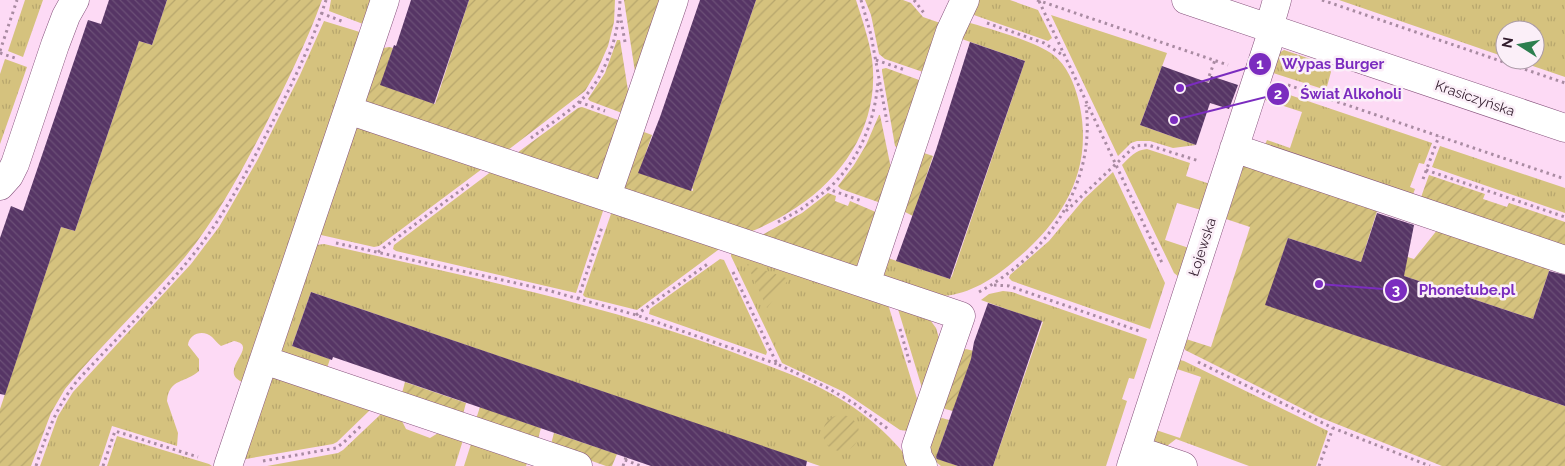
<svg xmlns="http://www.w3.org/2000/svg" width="1565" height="466" font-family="Raleway,sans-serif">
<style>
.grass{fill:url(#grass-tufts)}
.garden{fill:url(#garden-furrows)}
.building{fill:url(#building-back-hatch)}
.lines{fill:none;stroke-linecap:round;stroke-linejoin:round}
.street-casing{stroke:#85527b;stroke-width:29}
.path{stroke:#a98ba2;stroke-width:3;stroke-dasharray:2.5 4;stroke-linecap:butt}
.street{stroke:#fff;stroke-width:28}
.labels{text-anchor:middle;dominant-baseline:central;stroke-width:5;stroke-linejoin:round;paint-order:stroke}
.street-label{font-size:14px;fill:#321c2d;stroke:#fbeff8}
.leader{fill:none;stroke:#7b2cbf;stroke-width:2}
.callout-dot{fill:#7b2cbf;stroke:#fbeff8;stroke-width:2}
.mark-label{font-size:15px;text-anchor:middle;font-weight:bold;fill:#fff}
.callout-label{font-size:15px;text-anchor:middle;font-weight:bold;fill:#7b2cbf;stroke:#fbeff8;stroke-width:5;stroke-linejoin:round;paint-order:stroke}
</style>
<defs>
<pattern id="grass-tufts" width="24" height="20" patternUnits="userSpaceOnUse" patternTransform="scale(1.25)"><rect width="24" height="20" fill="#d5c27e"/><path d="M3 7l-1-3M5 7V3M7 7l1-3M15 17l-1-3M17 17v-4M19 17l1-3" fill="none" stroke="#b7a66d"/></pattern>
<pattern id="garden-furrows" width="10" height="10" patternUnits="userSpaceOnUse" patternTransform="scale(1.25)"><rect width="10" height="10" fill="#d5c27e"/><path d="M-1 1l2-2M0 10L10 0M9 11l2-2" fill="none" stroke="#b7a66d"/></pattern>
<pattern id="building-back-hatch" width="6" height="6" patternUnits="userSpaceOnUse" patternTransform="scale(1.25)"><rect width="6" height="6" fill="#563565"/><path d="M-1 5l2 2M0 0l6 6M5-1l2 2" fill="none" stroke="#6c5077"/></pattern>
</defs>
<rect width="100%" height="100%" fill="#fddaf5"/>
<path class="grass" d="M25,0H43L23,57L8,51Z
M331,0H370L373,8L363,24L329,11Z
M977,0H1010L1038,10L1052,38L1048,41L971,14Z
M1339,0H1565V77L1515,60H1535V30H1505V57Z
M1051,15L1167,53L1140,125L1196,145L1173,148L1150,141H1137L1131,143L1118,156Z
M324,21L363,33L245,383C213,372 262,346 234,341L221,346C217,343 215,340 212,337C203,329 189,334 188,345L199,359V371C186,383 169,378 167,401L178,433L177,446L112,426L99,466H40L58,416L73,392L191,264L219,227L258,159L300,75Z
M967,22C990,29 1043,43 1058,59C1070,71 1077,91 1080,107C1093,172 1062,222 1013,262C993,279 970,294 943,296C932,297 890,282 877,278L885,257L950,279L952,276L1025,61L959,38Z
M1284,50L1328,65L1331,72L1326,90L1270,72L1277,54Z
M5,59L27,67L0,144V74Z
M1272,89L1432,143L1424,164L1419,163L1410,187L1415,189L1412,197L1264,147L1267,140L1290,148L1302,112L1265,100L1267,93Z
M356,125L482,169L379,246L374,247L321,235H319Z
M1440,146L1565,188V213L1432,167Z
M1147,149L1190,163L1186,176L1210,184L1201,210L1177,203L1165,240L1189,248L1179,277L1174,273L1122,165C1130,157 1135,150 1147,149Z
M492,171L604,208L576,293L396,251L393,249L394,245Z
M1113,172L1165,283L1150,329L1012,281L1009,278L1010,275L1049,241L1084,199Z
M612,211L719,246L718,250L637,310L585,297L583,295Z
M324,244C460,275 596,302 727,350C765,365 807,378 842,400C870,417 894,439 914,466H820L311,292L292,346L330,359L327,368L281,353L316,245Z
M731,252L887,301L919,405L908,431L900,430L844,392L782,363L731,256Z
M720,259L724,260L767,352L766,355L649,314L650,309Z
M1003,291L1012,292L1147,339L1134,379L1129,378L1122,399L1127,401L1106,466H993L1043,322L981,300L989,294Z
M898,309L928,317L936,328L939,338L922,388Z
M1180,360L1184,361L1328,431L1316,466H1249L1176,439L1163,449L1154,443L1156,430L1180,438L1201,377L1177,369Z
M274,376L370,410L337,442L333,444L246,459L242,457L264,383Z
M382,413L399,415L406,429L430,438L443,430L463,440L455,466H267L338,453L343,450Z
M942,418L949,420L936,458L958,466H941L932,459L929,442L935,421Z
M117,436L209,464L212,466H107Z
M471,444L528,461L526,466H464Z"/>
<path class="garden" d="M167,0H322C306,44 285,86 264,128C241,172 217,218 185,257C147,303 102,343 65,389L51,413L31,466H0V409L61,227L75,231L139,41L152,45Z
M469,0H615L614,22L608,46L597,71L585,91L508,150L367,107L362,98L378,49L389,47L393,48L381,85L435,104Z
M624,0H665L636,74L635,72Z
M756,0H856C862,19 869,39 872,59C880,120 847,174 797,207C782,217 764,227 747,233L623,190L638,134L644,132L652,135L639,173L693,191V189L692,188Z
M865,0H903L911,3L923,17L943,24L923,72L885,59L879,54L871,15Z
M617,40H620L630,103L622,113L590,101L588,99L605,73Z
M886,68L922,81L899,149L895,146L882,71V69Z
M582,107L618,120L600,182L517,153L578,108Z
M879,115H880L893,178L883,202H878L841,189L838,186L854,165L866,145Z
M924,153L933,156L913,216L903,211Z
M1244,164L1378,208L1361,262L1288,238L1266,305L1565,406V466H1442L1319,417L1185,350L1184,347L1186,339L1211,347L1245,243L1250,227L1226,219Z
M1429,175L1485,194L1483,199L1507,207L1509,203L1565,222V249L1420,200Z
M828,193L836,196L835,201L848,206L850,201L878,213L860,268L762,235L802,213Z
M1438,229L1455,237L1550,268L1533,319L1392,272L1398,254L1414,259Z
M747,264L789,279L767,308Z
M966,349L974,351L953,411L945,409L941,403L959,352Z
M405,382L466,403L463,414L402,393Z
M480,407L541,428L538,439L476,419Z
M823 433a18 18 0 1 1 36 0a18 18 0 1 1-36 0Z
M554,433L617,454L612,466H606L555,448L551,444Z"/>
<path class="building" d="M109,0H167L152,45L139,41L75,231L61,227L5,395L0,394V238L11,206L23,211L88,20L101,24Z
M411,0H469L434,104L380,85L394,45L396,46Z
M700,0H756L691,191L638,173L660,117Z
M970,42L1025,61L950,279L896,261L936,150Z
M1162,66L1209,83L1211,76L1238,85L1229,109L1210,103L1196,145L1140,125Z
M1377,213L1414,225L1404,276L1533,319L1549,271L1565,275V406L1265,305L1288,238L1361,262Z
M311,292L807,461L806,466H651L333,357L332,360L292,346Z
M988,303L1042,321L993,466H958L937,459L936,457L971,359L974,342Z"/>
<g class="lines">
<g class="street-casing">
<path id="street" d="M1186,0L1565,128
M1269,28L1277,0
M348,110L961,316L916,446L918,457L923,466
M1234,148L1565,260
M0,186L9,176L15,164L55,45L66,16L75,0
M607,196L674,0
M866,284L950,32L965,0
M264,360L578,466
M1136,450L1183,466
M228,466L385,0
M1131,466L1273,29"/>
</g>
<path class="path" d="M861,0L871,35L887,122
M914,0L924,13
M1037,0L1228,65
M1322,0L1565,83
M1039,1L1163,265
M321,13L344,22
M620,14L625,42
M987,23L1044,43L1064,56
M0,51L17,0
M0,53L18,59
M876,60L905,70
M1207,82L1215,60
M1288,85L1565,179
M579,102L605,111
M531,138C547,126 565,115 580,101C606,78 619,34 620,0
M1426,170L1565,217
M1423,179L1439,136
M828,189C859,161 875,122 878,81
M1066,211L1135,146L1148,145L1199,161
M778,222L800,210L828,189L862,201
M336,243L547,290L636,315L777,364
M378,252L469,184
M733,272L777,364L826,387L855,404L888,429
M994,285L1009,286L1142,332
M979,292C1047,255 1096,185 1086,105
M578,299L602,227
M636,315L709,263
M900,329L910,364
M1198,362L1333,428L1430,466
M625,460L641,466
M263,461L336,448L343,443L362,425
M36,466C47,433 55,409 77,381C114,341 154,302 188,261C220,223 243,179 266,135C288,92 311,47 326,0
M103,466L115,431L198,457
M623,466L626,457
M1319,466L1333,428"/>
<use href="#street" class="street"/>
</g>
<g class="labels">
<g class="street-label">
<text transform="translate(1475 98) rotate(19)">Krasiczyńska</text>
<text transform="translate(1202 247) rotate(-72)">Łojewska</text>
</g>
</g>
<path class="leader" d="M1180 88L1260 64M1174 120L1278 94M1319 284L1396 290"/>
<g class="callout-dot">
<circle cx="1180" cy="88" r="5"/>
<circle cx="1174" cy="120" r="5"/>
<circle cx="1319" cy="284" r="5"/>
<circle cx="1260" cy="64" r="12"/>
<circle cx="1278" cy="94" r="12"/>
<circle cx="1396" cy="290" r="12"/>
</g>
<g class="mark-label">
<text x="1260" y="69">1</text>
<text x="1278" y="99">2</text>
<text x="1396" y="295">3</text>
</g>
<g class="callout-label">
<text x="1333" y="69">Wypas Burger</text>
<text x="1351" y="99">Świat Alkoholi</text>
<text x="1467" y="295">Phonetube.pl</text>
</g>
<g transform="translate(1520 45) rotate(281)"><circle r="24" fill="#fbeff8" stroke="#ab9ba7"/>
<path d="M0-4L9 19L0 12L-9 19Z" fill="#2d7e4f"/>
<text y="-8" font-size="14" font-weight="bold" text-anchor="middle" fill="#321c2d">N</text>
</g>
</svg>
